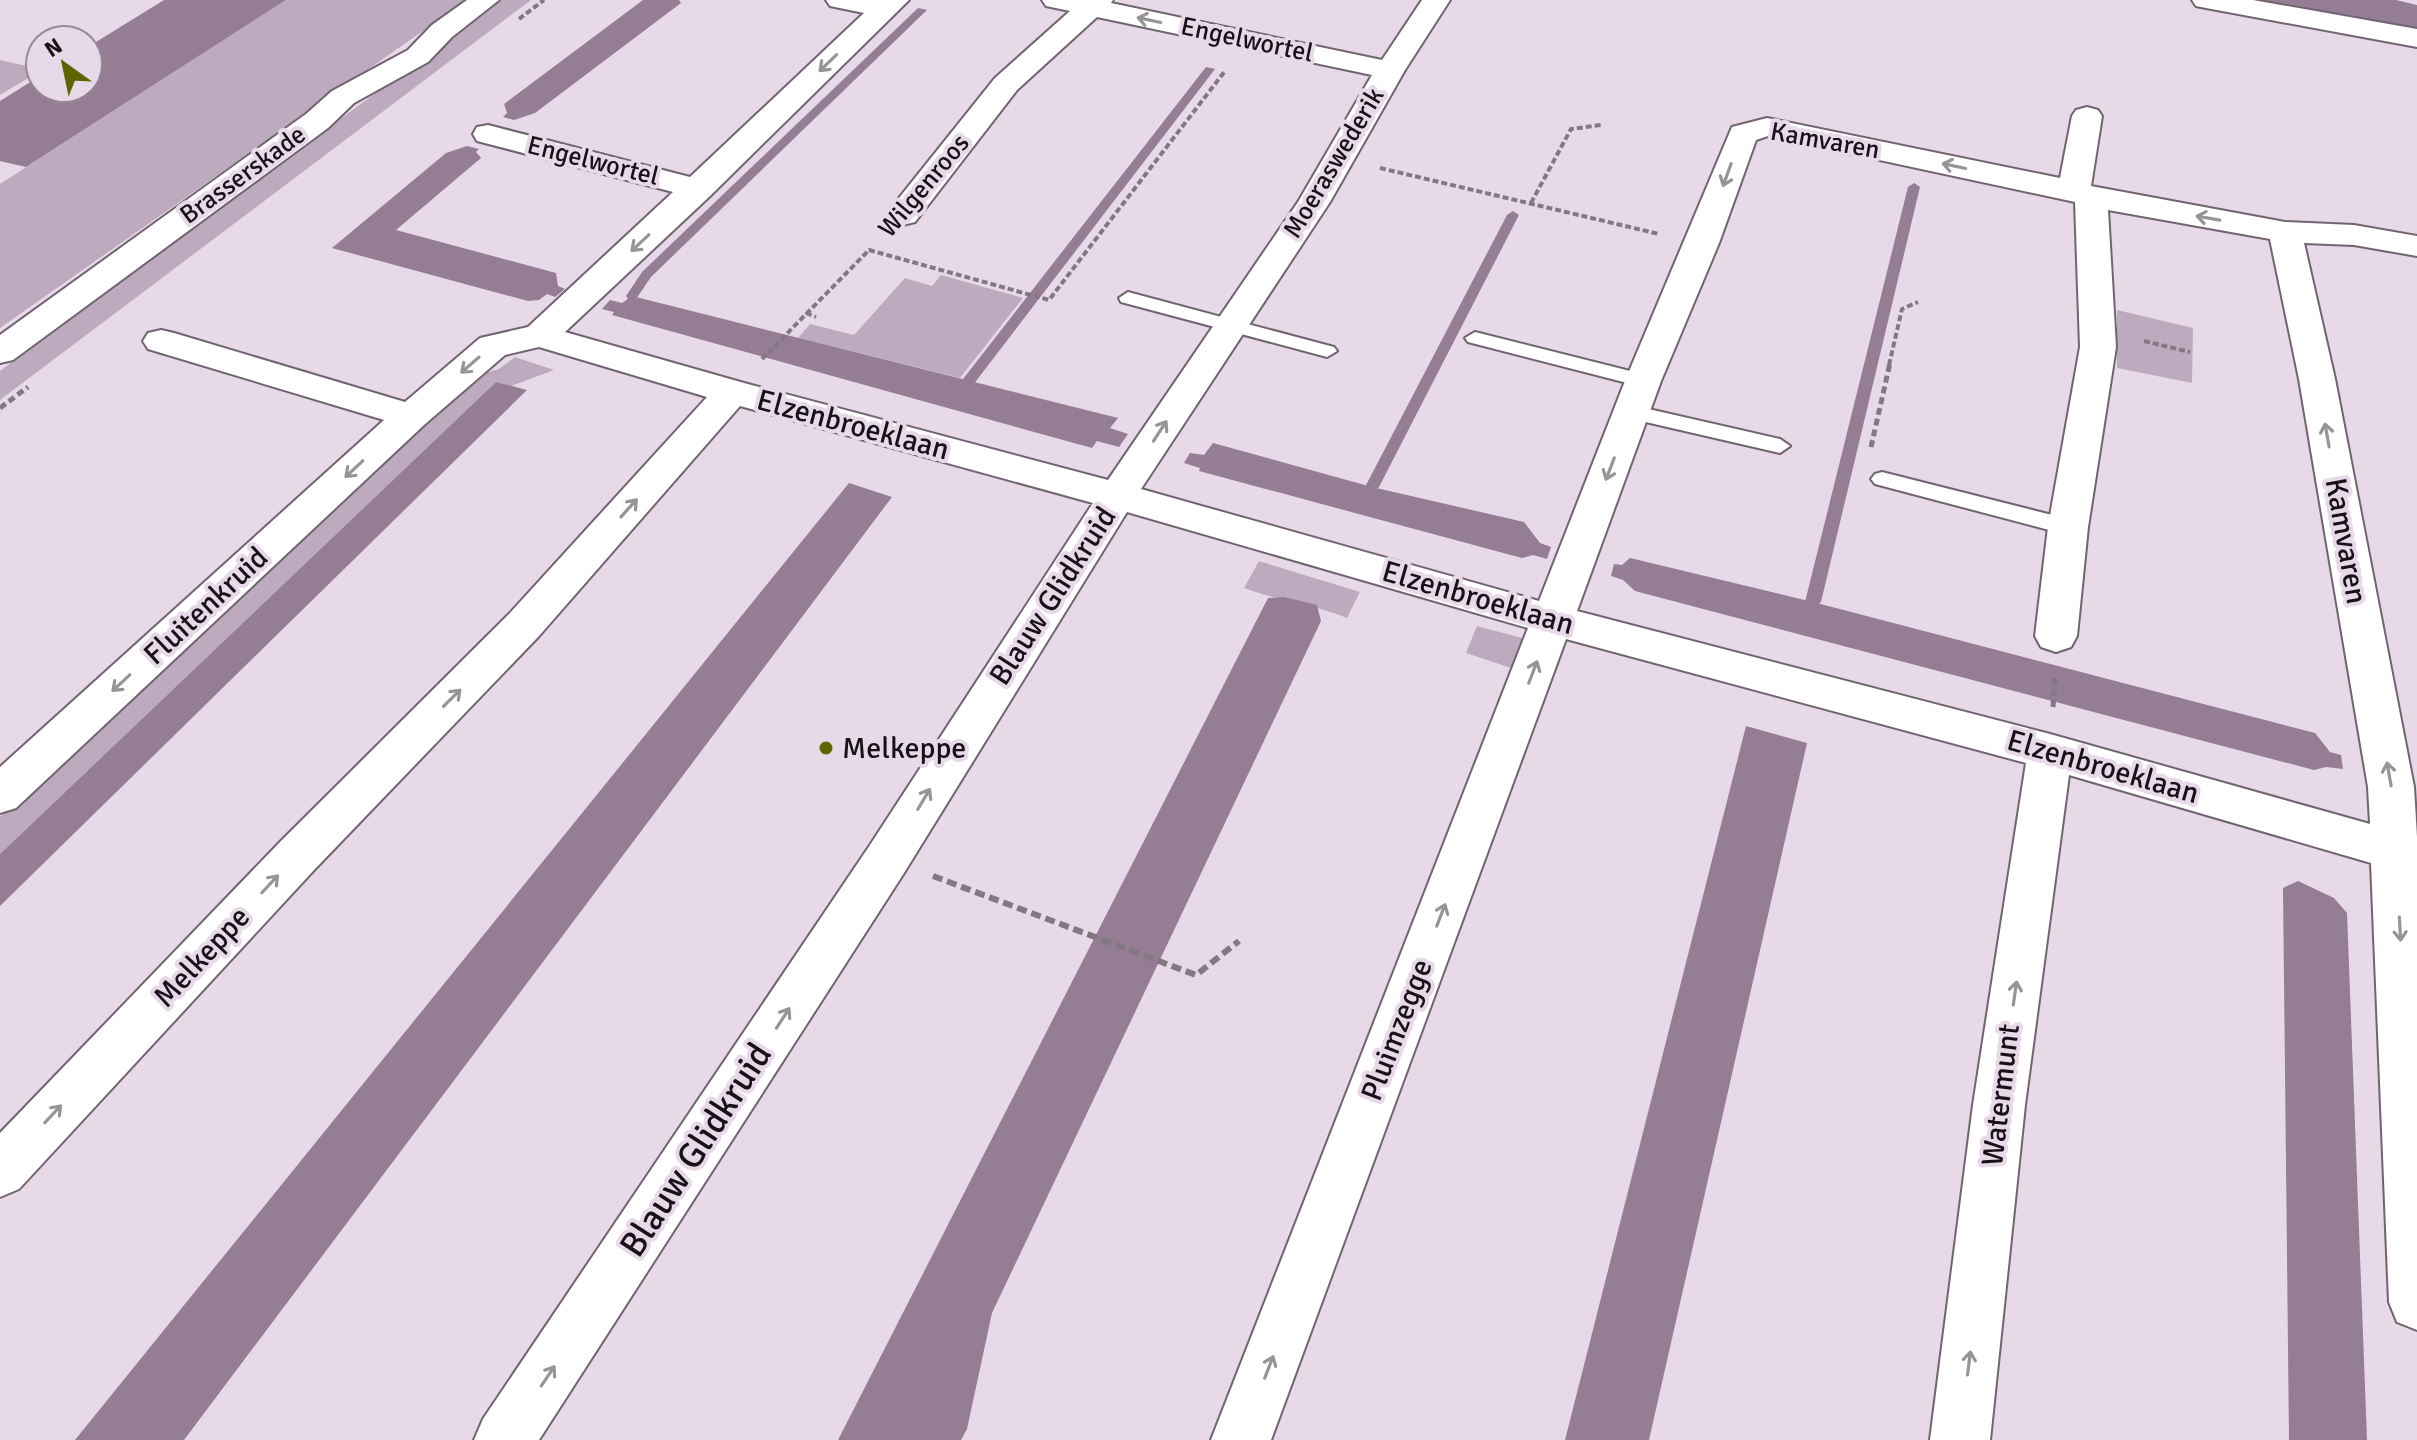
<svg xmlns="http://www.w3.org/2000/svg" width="2417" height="1440" font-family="Signika,sans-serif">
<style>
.green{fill:#beaabf}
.water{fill:#947d95}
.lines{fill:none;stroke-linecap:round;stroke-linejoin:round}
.stream{fill:#947d95;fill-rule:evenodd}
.service-casing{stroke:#716471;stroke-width:4}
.minor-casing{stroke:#716471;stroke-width:4}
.path-far2{stroke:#827882;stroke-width:4;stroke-dasharray:6 3;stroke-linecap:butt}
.path-far1{stroke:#827882;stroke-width:5;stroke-dasharray:7 4;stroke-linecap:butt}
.path{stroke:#827882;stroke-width:6;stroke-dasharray:10 5;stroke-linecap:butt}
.service{fill:#fff;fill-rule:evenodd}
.minor{fill:#fff;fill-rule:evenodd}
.oneway{stroke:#979497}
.poi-dot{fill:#5d6400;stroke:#e8d9e8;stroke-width:3}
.labels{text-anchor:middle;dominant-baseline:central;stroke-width:8;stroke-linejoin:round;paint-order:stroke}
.far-street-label{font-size:26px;fill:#171217;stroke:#e8d9e8}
.street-label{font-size:30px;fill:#171217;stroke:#e8d9e8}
.poi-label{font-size:30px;fill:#171217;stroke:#e8d9e8;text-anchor:start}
.near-street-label{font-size:36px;fill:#171217;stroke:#e8d9e8}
</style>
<rect width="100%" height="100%" fill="#e8d9e8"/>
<path class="green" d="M286,0H467L0,328V184Z
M501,0H531L0,400V371Z
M0,60L40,69V71L0,95Z
M941,275L1023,298L960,378L798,338L810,324L854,335L905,278L932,286Z
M2117,310L2193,328L2192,383L2117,368Z
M515,357L554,370L511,386L496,382L0,854V817L473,376L499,369Z
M1259,561L1360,592L1347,618C1313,604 1278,601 1244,588Z
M1477,626L1522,638L1528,653L1520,671L1466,653Z"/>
<path class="water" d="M164,0H286L26,167L0,161V101L40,76V88H88V47Z
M643,0H679L681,3L535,113L514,120L503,117L507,113L504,104Z
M2244,0H2396L2417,5V29Z
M467,146L479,149L476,152L481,158L396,230L556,273L558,286L565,289L555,297L547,294L539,300L528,301L332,248L446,153Z
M632,296L1118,418L1110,428L1128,434L1119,447L1097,441L1092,448L612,315L614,312L602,309L610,300L622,303Z
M496,382L527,390L0,906V854Z
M1213,443L1372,487L1524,522L1540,543L1551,547L1547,559L1533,555L1522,558L1199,471L1200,468L1184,463L1190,453L1204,455Z
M849,483L892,497L184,1440H75Z
M1630,558L1813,602L2315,733L2330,752L2341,755L2343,769L2326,767L2314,770L1635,591L1623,580L1611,576L1614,564L1622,565Z
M1284,597L1317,605L1321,621L992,1313L967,1429L961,1440H838L1268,598Z
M1746,726L1807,743L1649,1440H1565Z
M2298,881L2334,898L2347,913L2367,1440H2289L2283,888Z"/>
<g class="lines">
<path class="stream" d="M918,8L927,10L651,277L636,299H628L626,296L642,272Z
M1206,67L1215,69L973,385H963V379Z
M1914,183L1920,187L1821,602L1813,607L1805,602L1908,187Z
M1513,211L1519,215L1379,487L1372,492L1367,490L1365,487L1507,215Z"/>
<g class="service-casing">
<path id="service" d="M1128,292L1334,347L1337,351L1327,357L1121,302L1119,298Z
M1475,332L1650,376L1653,381L1643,387L1468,342L1465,338Z
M1631,405L1780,439L1790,446L1780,453L1624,417L1621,412L1624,407Z
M1882,472L2068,519L2076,522L2079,527L2076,532L2068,535L1875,484L1871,479L1875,474Z"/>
</g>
<g class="minor-casing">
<path id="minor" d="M467,0H499L452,37L428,62L354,103L328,128L13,360L0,363V335L306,114L332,91L408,50L432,25Z
M826,0H909L710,196L565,332L744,383L1108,480L1298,202L1372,75L1097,17L1017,90L915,222L903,225L891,222L887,215L891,208L995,78L1070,11L1046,6L1042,0H1113L1111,3L1382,60L1422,0H1450L1405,70L1330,202L1141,489L1539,601L1625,381L1732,127L1767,118L2060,178L2072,116L2076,110L2087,107L2098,110L2102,116L2091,186L2285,222L2354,225L2417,236V256L2354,245L2304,243L2335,379L2414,787L2417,837V1330L2397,1322L2389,1302L2371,863L2069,775L2025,1105L1990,1440H1930L1973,1105L2026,763L1566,639L1271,1440H1211L1528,628L1127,512L904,873L539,1440H474L483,1419L870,845L1093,503L740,406L539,636L314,870L19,1189L0,1197V1133L280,842L509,614L707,397L539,347L505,355L424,425L16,808L0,813V767L384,420L148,349L143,341L148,333L161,330L174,333L405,402L480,338L528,327L673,192L477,141L473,134L477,127L488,125L690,177L864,13L830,6ZM1768,136L2075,202L2080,347L2048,527L2035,636L2041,647L2056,652L2071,647L2077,636L2088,527L2116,347L2108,210L2270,239L2299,379L2368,787L2370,824L2050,734L1577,611L1661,381L1719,243L1756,140Z
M2192,0H2253L2417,29V47L2206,8L2196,6Z"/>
</g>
<path class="path-far2" d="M519,19L544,0
M1380,168L1659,234
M1531,203L1571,129L1601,125
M869,250L1049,300L1225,71
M806,313L816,317
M2144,341L2190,352
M762,359L870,249
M1889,365L1902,309L1918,302"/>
<path class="path-far1" d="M0,408L28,387
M1871,447L1890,363
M2053,707L2055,677"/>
<path class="path" d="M933,876L1196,975L1239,941"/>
<use href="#service" class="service"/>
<use href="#minor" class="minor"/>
</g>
<defs><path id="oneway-shaft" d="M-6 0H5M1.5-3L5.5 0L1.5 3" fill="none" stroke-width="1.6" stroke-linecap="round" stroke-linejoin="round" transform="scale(2)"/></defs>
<g class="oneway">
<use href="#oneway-shaft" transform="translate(1149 20) rotate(-168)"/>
<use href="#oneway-shaft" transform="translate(828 63) rotate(136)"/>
<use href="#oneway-shaft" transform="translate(1954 166) rotate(-168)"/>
<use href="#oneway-shaft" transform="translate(1727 175) rotate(110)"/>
<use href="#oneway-shaft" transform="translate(2208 218) rotate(-170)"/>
<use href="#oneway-shaft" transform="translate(640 243) rotate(137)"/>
<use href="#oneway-shaft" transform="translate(470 365) rotate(139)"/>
<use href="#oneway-shaft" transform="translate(1160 431) rotate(-57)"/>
<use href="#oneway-shaft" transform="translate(2327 435) rotate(-100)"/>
<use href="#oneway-shaft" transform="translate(354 469) rotate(137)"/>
<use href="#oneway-shaft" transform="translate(1610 469) rotate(111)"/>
<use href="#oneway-shaft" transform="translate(629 508) rotate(-48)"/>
<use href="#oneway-shaft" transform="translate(1533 672) rotate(-69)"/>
<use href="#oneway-shaft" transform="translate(121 683) rotate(137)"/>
<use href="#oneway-shaft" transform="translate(452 698) rotate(-45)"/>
<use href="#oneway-shaft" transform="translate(2389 774) rotate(-100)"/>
<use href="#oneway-shaft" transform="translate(924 799) rotate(-59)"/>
<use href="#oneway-shaft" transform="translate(270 884) rotate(-47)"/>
<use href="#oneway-shaft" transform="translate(1441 915) rotate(-69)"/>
<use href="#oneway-shaft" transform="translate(2400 929) rotate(87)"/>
<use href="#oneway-shaft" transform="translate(2015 993) rotate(-82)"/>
<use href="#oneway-shaft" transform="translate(783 1018) rotate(-57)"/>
<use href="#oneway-shaft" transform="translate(53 1114) rotate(-47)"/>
<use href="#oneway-shaft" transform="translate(1969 1363) rotate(-83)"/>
<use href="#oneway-shaft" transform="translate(1269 1367) rotate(-69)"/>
<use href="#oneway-shaft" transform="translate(548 1376) rotate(-56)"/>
</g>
<circle class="poi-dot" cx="826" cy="748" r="8"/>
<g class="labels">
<g class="far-street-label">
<text transform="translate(1247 40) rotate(12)">Engelwortel</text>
<text transform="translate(1825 141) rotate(10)">Kamvaren</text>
<text transform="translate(593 161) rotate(14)">Engelwortel</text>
<text transform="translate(1334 163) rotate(-59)">Moeraswederik</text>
<text transform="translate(243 175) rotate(-36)">Brasserskade</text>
<text transform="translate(924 186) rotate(-50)">Wilgenroos</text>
</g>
<g class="street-label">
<text transform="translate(853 425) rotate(15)">Elzenbroeklaan</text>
<text transform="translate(2346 541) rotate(80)">Kamvaren</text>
<text transform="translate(1053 596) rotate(-57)">Blauw Glidkruid</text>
<text transform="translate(1478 598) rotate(16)">Elzenbroeklaan</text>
<text transform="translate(206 606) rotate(-43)">Fluitenkruid</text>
<text transform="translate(2103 767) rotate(16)">Elzenbroeklaan</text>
<text transform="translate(202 957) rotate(-47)">Melkeppe</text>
<text transform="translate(1397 1030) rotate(-69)">Pluimzegge</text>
<text transform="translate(2001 1095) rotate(-83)">Watermunt</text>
</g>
<g class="poi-label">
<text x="842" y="748">Melkeppe</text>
</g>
<g class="near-street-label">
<text transform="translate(696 1150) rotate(-57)">Blauw Glidkruid</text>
</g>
</g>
<g transform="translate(64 64) rotate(327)"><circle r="38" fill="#e8d9e8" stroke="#948994" stroke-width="2"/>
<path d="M0-6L14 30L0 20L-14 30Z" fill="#5d6400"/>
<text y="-12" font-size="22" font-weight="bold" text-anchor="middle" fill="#171217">N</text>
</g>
</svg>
